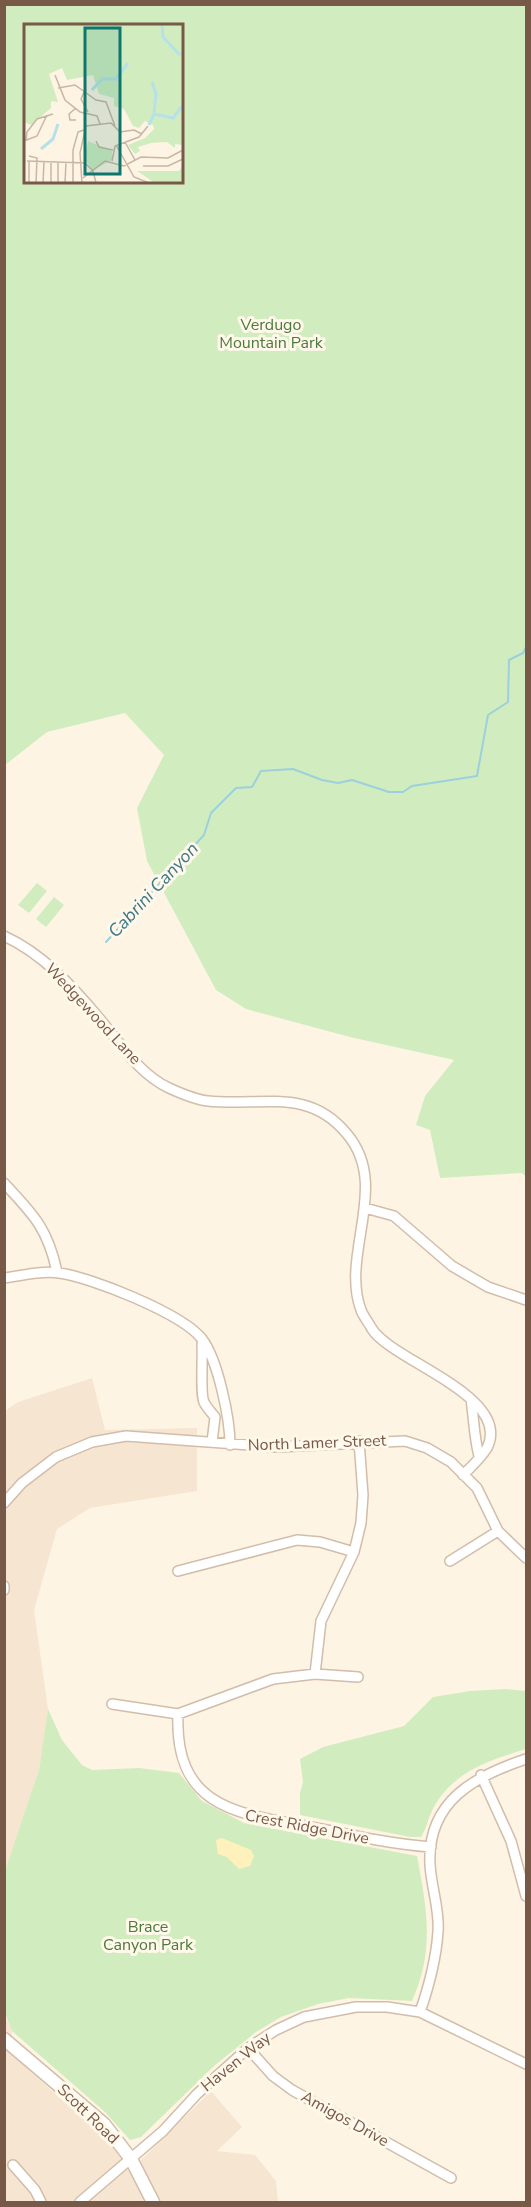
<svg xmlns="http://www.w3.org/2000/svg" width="531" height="2207" font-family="'Nunito Sans',sans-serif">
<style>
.residential{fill:#f6e6d1}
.green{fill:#d1edc0;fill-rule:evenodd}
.sand{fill:#fff1bc}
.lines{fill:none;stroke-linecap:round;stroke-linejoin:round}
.stream{stroke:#9bd0dc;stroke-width:2}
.minor-casing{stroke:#d2bdab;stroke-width:12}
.tertiary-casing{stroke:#d2bdab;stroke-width:15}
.minor{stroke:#fff;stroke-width:9}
.tertiary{stroke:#fff;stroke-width:12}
.labels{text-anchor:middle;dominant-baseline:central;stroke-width:6;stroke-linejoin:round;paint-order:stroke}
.park-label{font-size:16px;fill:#4c793c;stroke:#fff8eb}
.street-label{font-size:16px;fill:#785947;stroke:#fff8eb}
.water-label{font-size:18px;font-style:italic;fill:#3c7886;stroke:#fff8eb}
.inset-river{fill:none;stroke:#b6e1e9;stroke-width:3}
.inset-road{fill:none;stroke:#c8b6a5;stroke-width:1.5}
.view{fill:#0f766e;fill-opacity:0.15;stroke:#0f766e;stroke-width:3}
.inset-edge{fill:none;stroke:#785947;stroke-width:3}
</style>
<rect width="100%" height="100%" fill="#fef4e3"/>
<path class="residential" d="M92,1378L105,1430L197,1428V1491L90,1508L57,1529L34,1610L48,1709L44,1740L39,1770L24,1820L5,1871V1411L18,1402Z
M4,2013L12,2031V2055L119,2151L129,2172L211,2091L242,2127L217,2151L255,2155L276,2181L278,2202H5Z"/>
<path class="green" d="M5,4L526,5V1176L521,1173L440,1178L430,1130L416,1125L425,1096L454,1060L350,1037L246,1009L216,990L147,861L137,808L164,755L125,713L47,732L5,765ZM26,26H182V182H26Z
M37,883L47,891L29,913L18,905Z
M54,897L64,905L46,927L36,919Z
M506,1689L526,1691V1749C490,1760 454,1771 434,1807C428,1817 427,1828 421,1837H410L300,1815V1793L303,1782L300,1759L323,1747L404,1726L433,1697L470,1691Z
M48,1709L62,1740L82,1765L92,1770L139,1768L179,1773L202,1801L244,1823L417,1856C427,1909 435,1950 412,2001L349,1998L318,2004L281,2017L256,2032L214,2066L141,2137L130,2140L105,2112L12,2031L5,2013V1871L39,1770Z"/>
<path class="sand" d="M222,1838L251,1850L254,1856L250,1866L239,1869L227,1857L218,1854L216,1840Z"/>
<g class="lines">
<path class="stream" d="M106,942L204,835L211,813L236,788L252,787L261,771L293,769L322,780L338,783L352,780L389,792H403L412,786L477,776L488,715L508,702L509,660L523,653L526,647"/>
<g class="minor-casing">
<path id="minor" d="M4,936C42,953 73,987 99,1018C120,1043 139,1074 169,1088C180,1093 196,1100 208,1101C260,1107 308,1086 347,1134C391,1186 340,1254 361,1310C363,1316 369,1323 372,1329C392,1361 513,1396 487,1448C481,1458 471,1467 463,1475
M4,1183C34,1215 48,1229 57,1272
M365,1208L394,1216L452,1266L488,1287L526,1300
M4,1278C21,1276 42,1270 59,1273C91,1277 183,1314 202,1339C218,1360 230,1419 230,1445
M202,1344C203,1357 200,1394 204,1402C206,1407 212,1413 215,1417L212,1442
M471,1399C474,1420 474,1437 479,1456
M4,1503L22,1483L56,1457L92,1442L126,1436L277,1447L405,1441L427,1448L451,1462L477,1488L498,1531L526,1558
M450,1561L498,1531
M178,1571L297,1540L320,1542L354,1552
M4,1586V1590
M315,1674L321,1621L354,1552L361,1523L363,1495L359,1441
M112,1704L178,1714L273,1679L315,1674L358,1677
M178,1714C174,1811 242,1814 317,1828C355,1836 392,1844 431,1847
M481,1775L511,1841L526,1896
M420,2012C429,1986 436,1960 438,1932C440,1910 431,1887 430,1864C427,1801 475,1776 526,1759
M248,2048L273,2076L292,2090L451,2178
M13,2165L35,2190L41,2202
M80,2202L163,2131L197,2094L248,2048L276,2030L304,2017L356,2007H387L420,2012L526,2064"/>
</g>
<g class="tertiary-casing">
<path id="tertiary" d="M4,2039L104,2124L131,2159L153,2202"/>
</g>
<use href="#minor" class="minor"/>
<use href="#tertiary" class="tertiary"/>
</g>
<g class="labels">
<g class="park-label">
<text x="271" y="325">Verdugo<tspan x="271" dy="18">Mountain Park</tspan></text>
<text x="148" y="1927">Brace<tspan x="148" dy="18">Canyon Park</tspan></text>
</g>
<g class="street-label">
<text transform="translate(93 1014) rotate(47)">Wedgewood Lane</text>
<text transform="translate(317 1443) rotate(-2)">North Lamer Street</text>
<text transform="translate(307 1827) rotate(11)">Crest Ridge Drive</text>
<text transform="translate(236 2062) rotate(-39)">Haven Way</text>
<text transform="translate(88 2114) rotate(44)">Scott Road</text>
<text transform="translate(345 2119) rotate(29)">Amigos Drive</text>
</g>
<g class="water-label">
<text transform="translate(153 890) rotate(-47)">Cabrini Canyon</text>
</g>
</g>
<g transform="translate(24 24)">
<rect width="159" height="159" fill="#fef4e3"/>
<path d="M0,0H159V121L151,120V124L143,118L127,119L114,123L116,127L111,130L104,121L121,114L130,105L129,101L121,97L115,104L109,102L100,85L90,82V74L75,70L69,51L43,56L38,44L25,50L34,78L27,77V84L7,101L0,98ZM64,117L88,127V136L69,146L60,135ZM159,141V159H131L113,147H155Z" fill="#d1edc0"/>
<path class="inset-river" d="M138,0L139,13L156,31M128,58L132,70L130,89M68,66L78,55H92L104,39M125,101L130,90L149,94L159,81M17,125L29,115L34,100"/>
<path class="inset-road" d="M31,51L41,76L56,88L73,92L76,100M34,64L51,61L72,76L82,78L91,102M61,66L57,75L64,88M52,96H46L45,90L52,84M0,117L13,112L23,91M2,117L3,108L13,95L29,90M72,117L75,123L89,126M101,118L111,136M92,121L110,153L125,159M5,132L13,134L12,159M3,137L61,139L69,147L72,159M88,137L91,122L115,113L124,102M119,142H144L159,135M59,154L81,137L100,142L117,133L144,134L159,126M5,159V137M19,159L20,138M27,159V138M34,159V138M41,159L42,138M49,159V126L54,108L60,106M58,159L56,129L62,102L87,99L96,108L110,106L118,110"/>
<path class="view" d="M61,4H96V150H61Z"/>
<rect width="159" height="159" class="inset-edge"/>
</g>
<rect width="531" height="2207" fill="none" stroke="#785947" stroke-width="12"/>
</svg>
